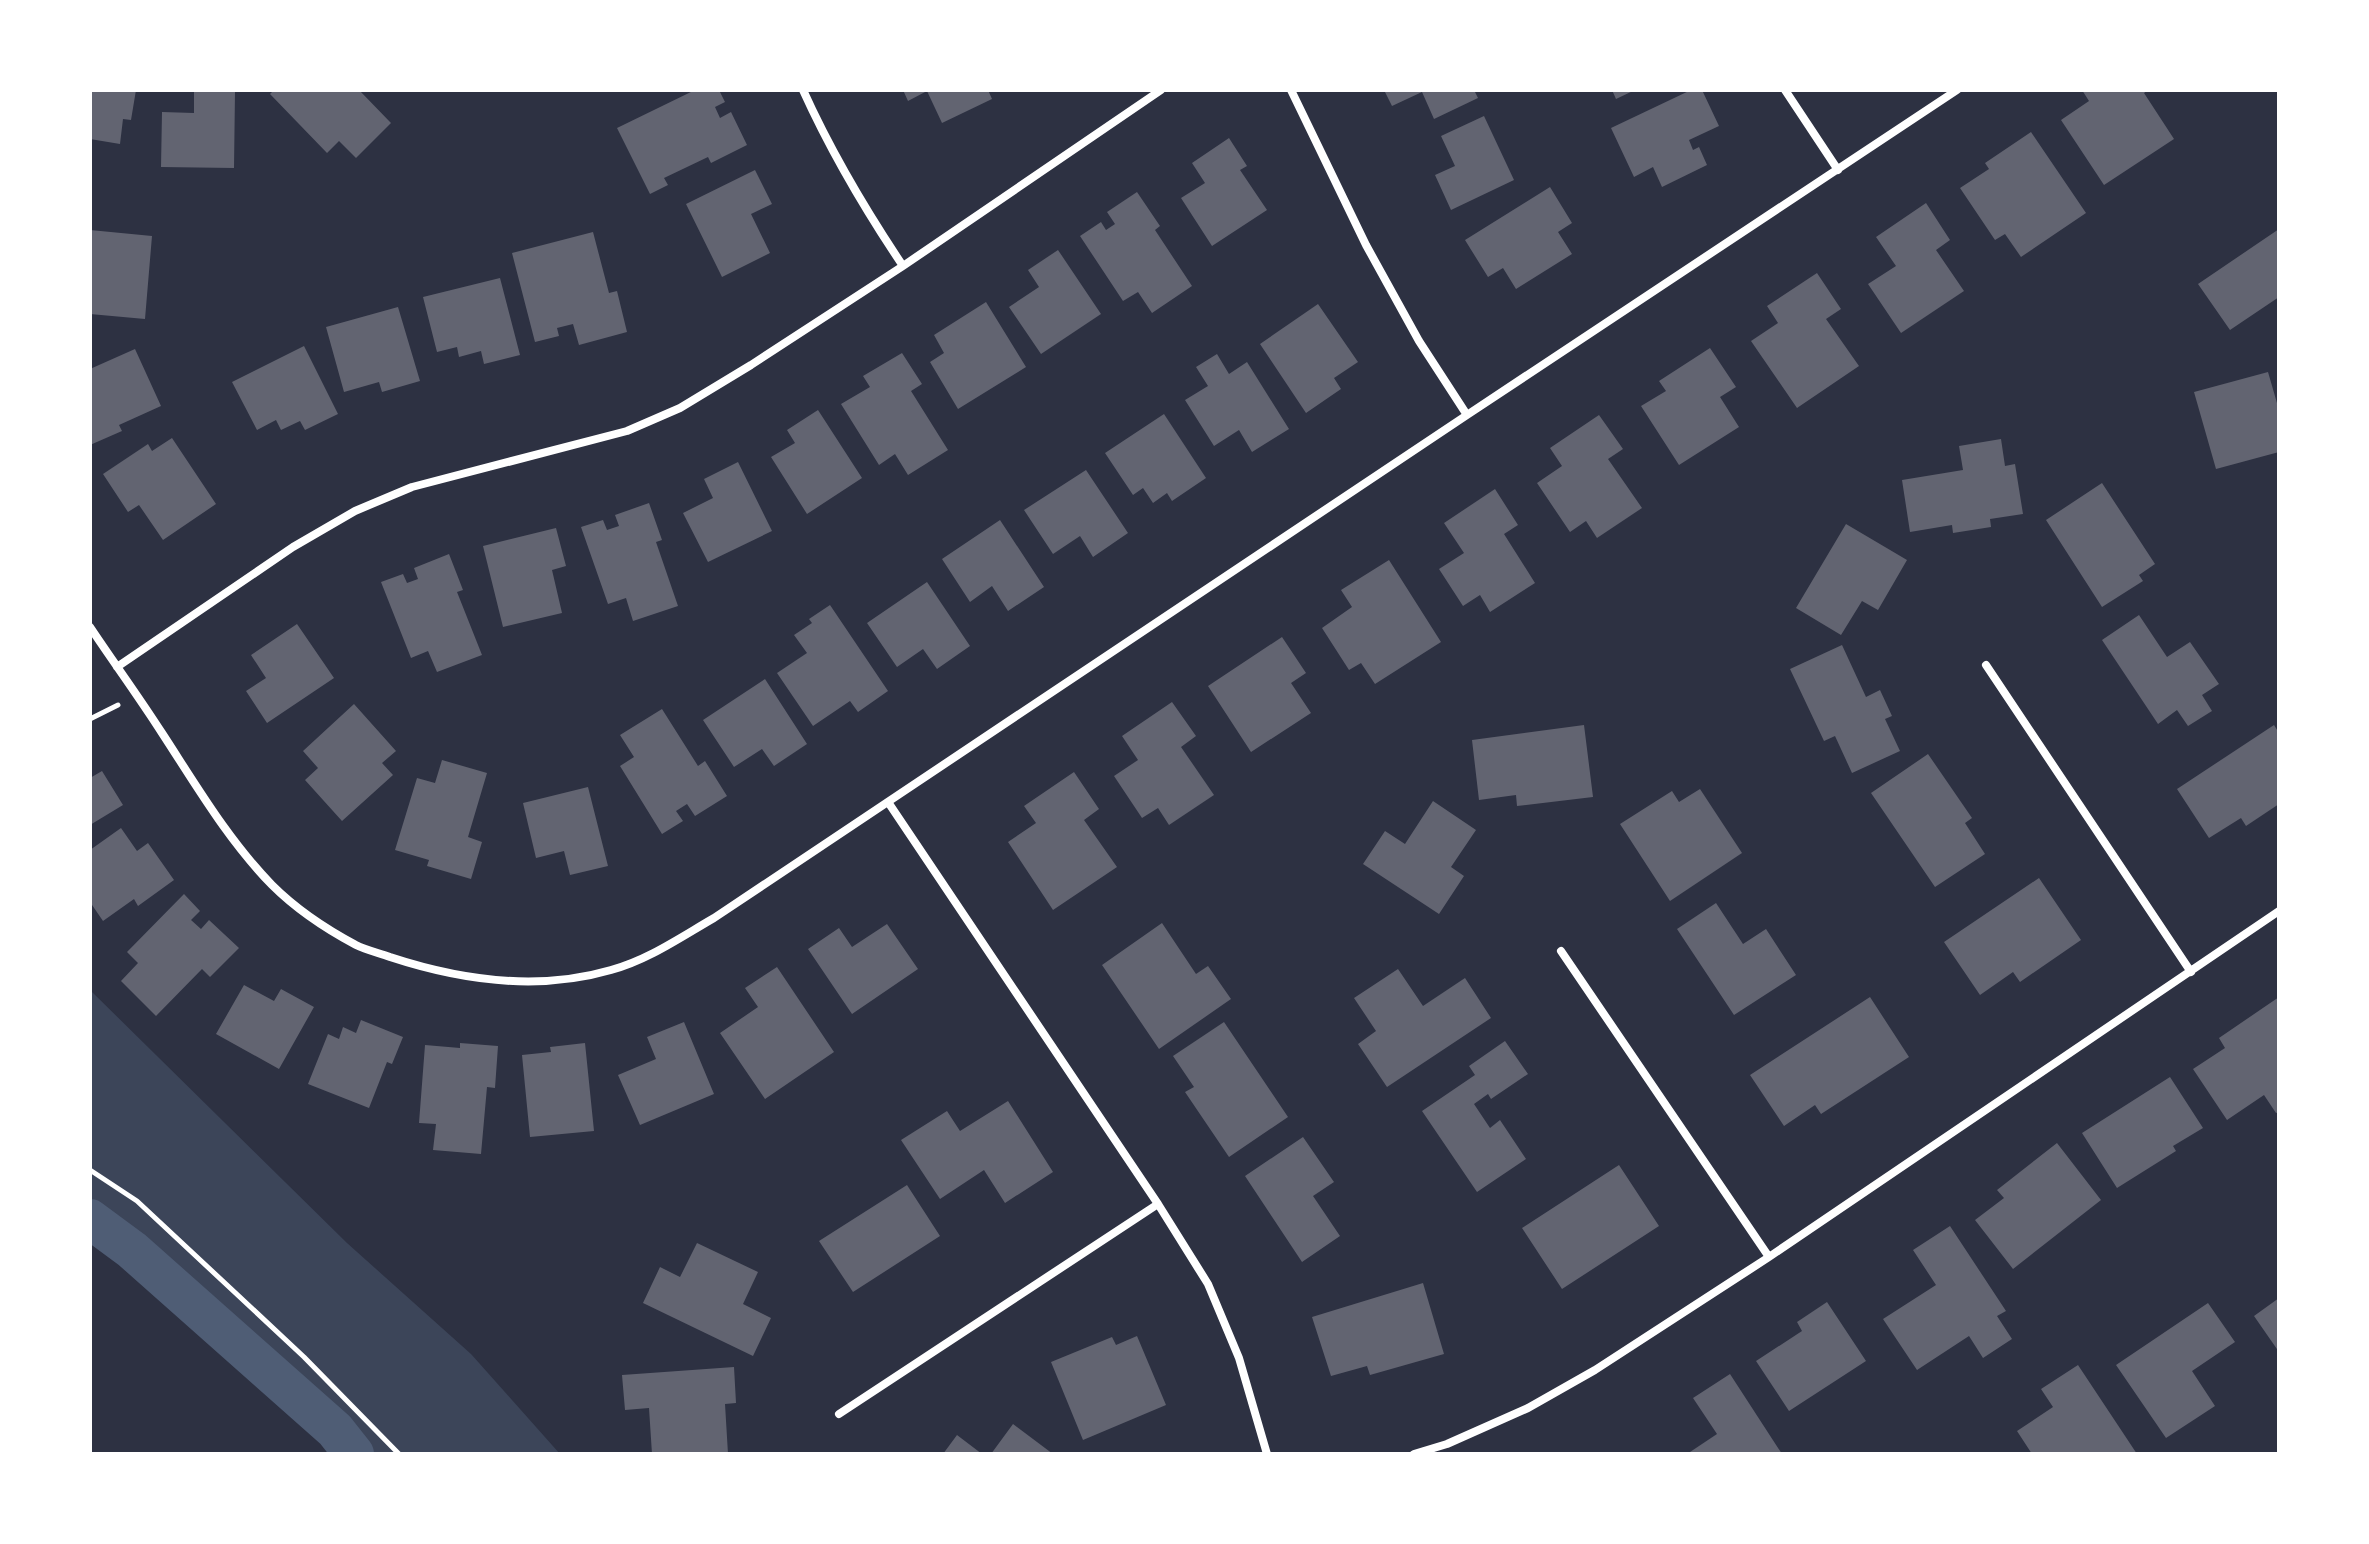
<svg xmlns="http://www.w3.org/2000/svg" width="2369" height="1544" font-family="'Titillium Web',sans-serif">
<style>
.green{fill:#3c4559}
.lines{fill:none;stroke-linecap:round;stroke-linejoin:round}
.canal{stroke:#4f5d75;stroke-width:40}
.building{fill:#626471}
.path{stroke:#fff;stroke-width:5}
.minor{stroke:#fff;stroke-width:8}
</style>
<rect width="100%" height="100%" fill="#2d3142"/>
<path class="green" d="M90,990L347,1243L471,1354L560,1454H364L306,1394L103,1207L90,1201Z"/>
<g class="lines">
<path class="canal" d="M90,1219L132,1250L335,1430L354,1454"/>
</g>
<path class="building" d="M90,90H136L131,120L123,119L120,144L90,139Z
M274,90H359L391,123L356,158L339,141L327,153L270,94Z
M695,90H719L725,102L715,107L720,118L731,112L747,145L711,163L708,157L664,178L668,185L650,194L617,128Z
M903,90H988L992,99L942,123L927,91L908,101Z
M1384,90H1474L1478,98L1434,119L1422,92L1392,106Z
M1612,90H1635L1616,99Z
M1691,90H1702L1719,126L1689,140L1693,150L1699,147L1707,165L1662,187L1653,167L1634,177L1611,128Z
M2082,90H2148L2144,93L2174,139L2104,185L2061,120L2089,101Z
M194,92H235L234,168L161,167L162,112L194,113Z
M1484,116L1514,180L1451,210L1435,175L1455,166L1441,136Z
M2031,132L2086,213L2021,257L2005,234L1995,240L1960,188L1989,169L1985,163Z
M1229,138L1247,166L1240,170L1267,210L1212,246L1181,198L1205,183L1192,163Z
M755,170L772,204L751,214L770,253L722,277L686,204Z
M1550,187L1572,223L1558,232L1572,254L1516,289L1503,268L1488,277L1465,240Z
M1137,192L1160,226L1155,230L1192,286L1152,313L1138,292L1123,301L1080,236L1101,222L1106,230L1115,224L1107,212Z
M1926,203L1950,240L1936,250L1964,291L1901,333L1868,284L1896,266L1876,237Z
M2279,229V297L2230,330L2198,284Z
M90,230L152,236L145,319L90,314Z
M593,232L609,293L617,291L627,332L579,345L573,324L557,328L559,336L535,342L512,253Z
M1058,250L1101,314L1041,354L1009,307L1039,287L1028,270Z
M1817,273L1841,309L1826,319L1859,366L1797,408L1751,341L1778,323L1767,306Z
M500,278L520,355L484,364L481,351L459,357L457,347L437,352L423,297Z
M986,302L1026,367L958,409L930,362L944,353L934,335Z
M1318,304L1358,362L1334,378L1341,389L1306,413L1260,344Z
M398,307L420,381L382,392L379,382L344,392L326,327Z
M304,346L338,414L305,430L300,421L281,430L276,420L257,430L232,382Z
M1710,348L1736,387L1720,397L1739,427L1679,465L1641,406L1666,391L1659,381Z
M135,349L161,406L119,425L122,431L90,445V369Z
M902,353L922,384L911,391L948,450L908,475L895,454L879,465L841,404L870,387L863,376Z
M1217,354L1229,374L1247,362L1289,429L1252,452L1239,430L1214,446L1185,400L1208,386L1196,367Z
M2268,372L2279,410V452L2216,469L2194,392Z
M818,410L862,478L807,514L771,457L795,443L787,430Z
M1164,414L1206,478L1172,501L1167,493L1153,503L1143,488L1133,495L1105,453Z
M1599,415L1623,449L1608,459L1642,508L1597,538L1586,521L1570,532L1537,483L1562,466L1550,448Z
M172,438L216,504L163,540L139,505L128,512L103,474L148,444L152,451Z
M2001,439L2005,466L2015,464L2023,514L1990,519L1991,527L1953,533L1952,525L1910,532L1902,480L1963,470L1959,446Z
M738,462L772,531L708,562L683,513L713,498L704,479Z
M1086,470L1128,533L1093,557L1080,536L1053,554L1024,510Z
M2102,483L2155,564L2139,575L2143,581L2102,607L2046,520Z
M1495,489L1518,525L1504,534L1535,583L1490,612L1480,595L1463,606L1439,569L1464,553L1444,523Z
M649,503L662,540L656,542L678,606L633,621L626,598L608,604L581,527L603,520L607,530L619,526L615,515Z
M1000,520L1044,587L1008,611L992,586L970,602L942,559Z
M1846,524L1907,560L1878,610L1862,601L1841,635L1796,608Z
M556,528L566,566L552,570L562,613L503,627L483,546Z
M449,554L463,590L457,592L482,655L437,672L428,651L411,658L381,582L403,574L407,583L418,579L414,568Z
M1389,560L1441,642L1375,684L1361,663L1349,670L1322,628L1352,607L1341,590Z
M927,582L970,646L937,669L923,649L897,667L867,623Z
M830,605L888,691L858,712L850,701L813,726L777,673L807,653L794,635L812,623L809,619Z
M2139,615L2167,657L2190,642L2219,684L2202,695L2212,711L2188,726L2177,710L2158,724L2102,640Z
M297,624L334,678L267,723L246,691L266,678L251,655Z
M1282,637L1306,673L1291,683L1311,713L1251,752L1208,686Z
M1842,645L1866,697L1880,690L1892,716L1885,719L1900,751L1852,773L1835,736L1824,741L1790,669Z
M765,679L807,744L774,766L762,749L734,767L703,720Z
M1172,702L1196,736L1181,747L1214,795L1169,825L1158,808L1142,818L1114,776L1138,760L1122,736Z
M354,704L396,751L382,763L393,775L342,821L305,780L318,768L303,751Z
M662,709L698,766L705,761L727,796L695,816L687,804L676,811L683,821L662,834L620,766L634,757L620,735Z
M1584,725L1593,797L1517,806L1516,795L1479,800L1472,740Z
M2274,725L2279,733V804L2246,826L2241,818L2209,838L2177,789Z
M1928,754L1972,818L1965,823L1985,854L1935,887L1871,793Z
M442,760L487,773L468,837L482,842L471,879L427,866L429,860L395,850L417,778L435,783Z
M102,771L123,805L90,825V778Z
M1074,772L1099,809L1084,820L1117,867L1053,910L1008,842L1036,823L1024,806Z
M588,787L608,866L570,875L564,851L536,858L523,803Z
M1700,789L1742,853L1670,901L1620,824L1672,791L1679,802Z
M1433,801L1476,830L1451,867L1464,876L1439,914L1363,864L1385,831L1405,844Z
M121,828L137,851L148,843L174,880L138,906L134,899L103,921L90,902V850Z
M2039,878L2081,940L2020,982L2013,972L1980,995L1944,942Z
M184,894L200,911L191,920L201,929L209,920L239,948L210,977L202,969L156,1016L121,981L138,963L127,952Z
M1716,903L1743,944L1766,929L1796,975L1734,1015L1677,929Z
M1162,923L1196,974L1208,966L1231,999L1159,1049L1102,965Z
M887,924L918,969L852,1014L808,949L839,928L852,947Z
M777,967L834,1052L765,1099L720,1033L758,1007L745,988Z
M1398,969L1423,1006L1465,978L1491,1018L1387,1087L1358,1044L1376,1031L1354,998Z
M244,985L274,1001L281,989L314,1007L279,1069L216,1034Z
M1870,997L1909,1057L1821,1114L1815,1105L1784,1126L1750,1075Z
M2279,997V1112L2276,1113L2264,1095L2227,1120L2193,1069L2225,1048L2219,1038Z
M361,1020L403,1037L392,1064L387,1062L369,1108L308,1084L328,1034L339,1039L343,1027L356,1033Z
M684,1022L714,1094L640,1125L618,1075L656,1059L647,1037Z
M1224,1022L1288,1117L1229,1157L1185,1092L1194,1087L1173,1056Z
M1505,1041L1528,1074L1491,1099L1488,1094L1474,1104L1490,1128L1500,1120L1526,1159L1477,1192L1422,1111L1475,1075L1469,1066Z
M460,1043L498,1046L495,1088L487,1087L481,1154L433,1150L436,1124L419,1123L425,1045L460,1048Z
M585,1043L594,1131L530,1137L522,1055L551,1052L550,1047Z
M2170,1077L2203,1128L2173,1146L2176,1151L2117,1188L2082,1133Z
M1008,1101L1053,1172L1005,1203L984,1170L940,1199L901,1140L947,1111L960,1131Z
M1303,1137L1334,1182L1313,1196L1340,1236L1302,1262L1245,1176Z
M2057,1143L2101,1200L2013,1269L1975,1220L2004,1198L1997,1190Z
M1619,1165L1659,1226L1562,1289L1522,1228Z
M907,1185L940,1236L853,1292L819,1241Z
M1950,1226L2006,1311L1997,1316L2012,1339L1983,1358L1969,1336L1917,1370L1883,1319L1936,1285L1913,1250Z
M697,1243L758,1272L743,1304L771,1318L753,1356L643,1303L660,1267L680,1277Z
M1423,1283L1444,1354L1370,1375L1367,1366L1331,1376L1312,1317Z
M2279,1298V1352L2254,1316Z
M1827,1302L1866,1361L1789,1411L1756,1361L1802,1331L1797,1322Z
M2208,1303L2235,1342L2192,1371L2215,1406L2166,1438L2116,1365Z
M1137,1336L1166,1405L1083,1440L1051,1362L1112,1337L1116,1345Z
M2078,1365L2137,1454H2032L2017,1431L2053,1407L2041,1389Z
M734,1367L736,1403L725,1404L728,1454H652L649,1408L625,1410L622,1375Z
M1730,1374L1782,1454H1687L1717,1434L1693,1398Z
M1013,1424L1053,1454H991Z
M957,1435L982,1454H943Z"/>
<g class="lines">
<path class="path" d="M90,719L118,705
M90,1170L137,1201L304,1357L399,1454"/>
<path class="minor" d="M803,90C832,154 864,208 903,266
M1291,90L1366,245L1419,341L1467,415
M1785,90L1838,170
M90,627C114,663 139,697 162,733C196,785 228,840 272,885C296,909 326,929 356,945C366,950 379,953 390,957C460,980 539,991 611,970C648,960 681,937 714,918L1467,415L1957,90
M1986,665L2191,972
M117,667L293,547L355,511L412,487L627,431L680,408L751,365L903,266L1161,90
M888,802L1158,1204L1208,1284L1239,1358L1267,1454
M1561,951L1769,1257
M839,1414L1158,1204
M1414,1454L1447,1444L1528,1408L1595,1370L1769,1257L2279,911"/>
</g>
<rect width="2369" height="1544" fill="none" stroke="#ffffff" stroke-width="184"/>
</svg>
